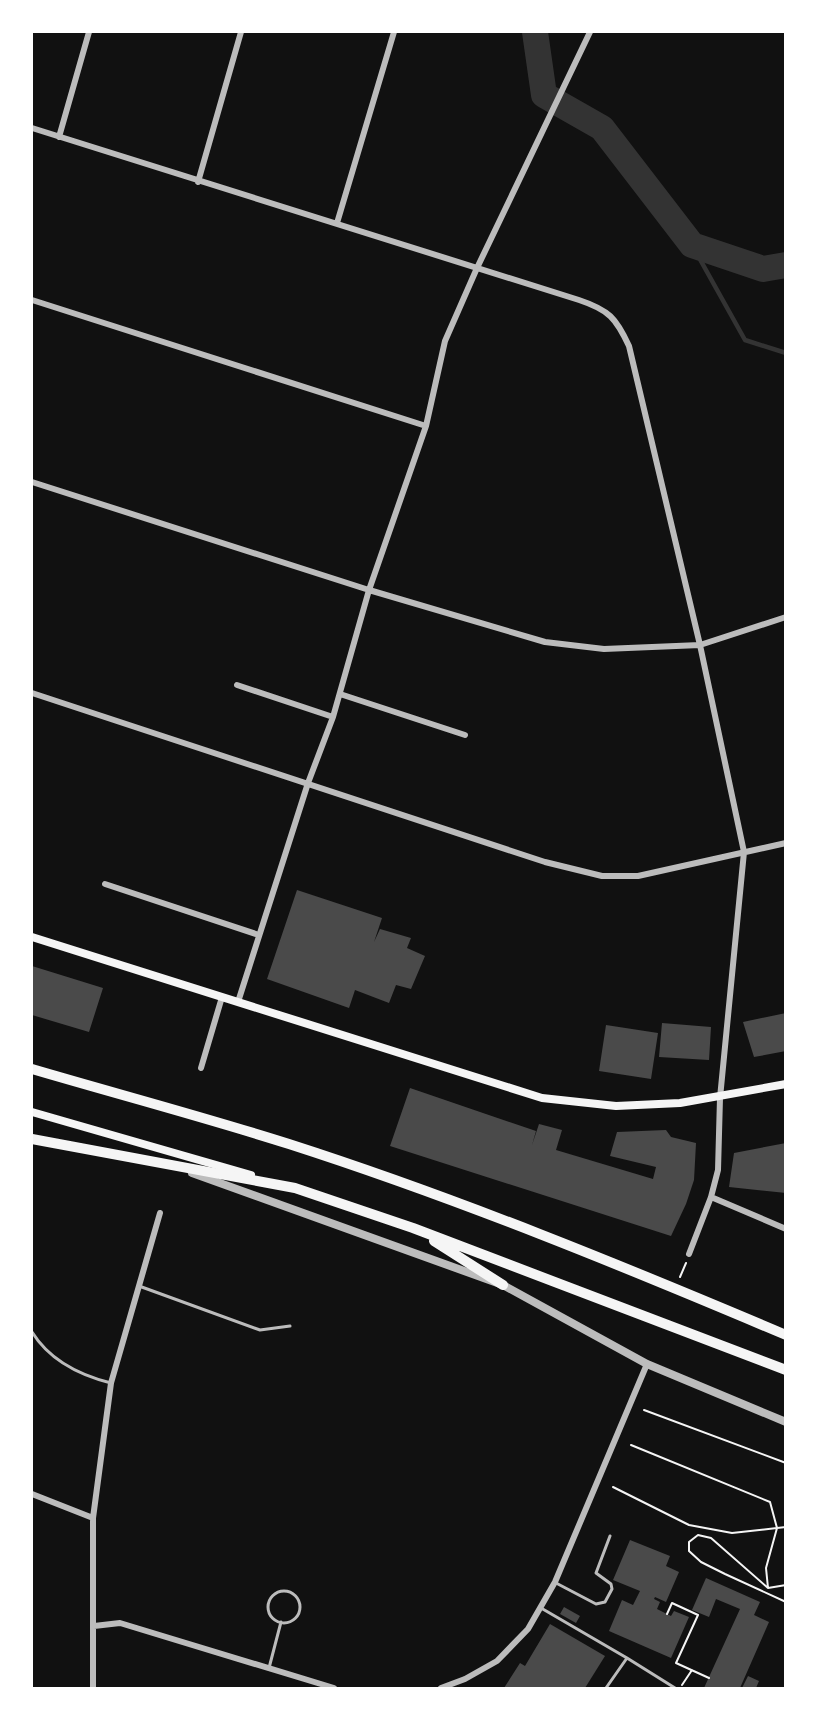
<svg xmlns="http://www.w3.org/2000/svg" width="817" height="1720" font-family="Rubik,sans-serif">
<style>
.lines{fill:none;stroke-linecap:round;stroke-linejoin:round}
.stream{stroke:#333;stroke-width:4.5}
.river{stroke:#333;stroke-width:26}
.building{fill:#4a4a4a}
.path{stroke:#f5f5f5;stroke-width:2}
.service{stroke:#bcbcbc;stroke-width:3}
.minor{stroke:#bcbcbc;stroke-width:6}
.tertiary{stroke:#bcbcbc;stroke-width:8}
.secondary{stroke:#f5f5f5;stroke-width:8}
.trunk{stroke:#f5f5f5;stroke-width:10}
</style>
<rect width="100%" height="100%" fill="#111"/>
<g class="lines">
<path class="stream" d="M692,245L745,340L786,353"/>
<path class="river" d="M535,32L544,95L602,128L692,245L763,269L786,265"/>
</g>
<path class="building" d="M297,890L382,918L374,942L380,929L411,938L407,948L425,956L411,989L396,985L389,1003L355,990L349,1008L267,979Z
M32,966L103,988L89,1032L32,1015Z
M786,1013V1051L754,1057L743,1022Z
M662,1023L711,1027L709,1060L659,1057Z
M606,1025L658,1033L651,1079L599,1071Z
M410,1088L536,1131L532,1145L539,1124L562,1130L556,1150L653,1179L656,1167L610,1156L617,1132L666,1130L671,1137L696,1143L694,1180L686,1204L671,1236L390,1146Z
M786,1143V1193L729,1187L734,1153Z
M630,1540L670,1556L666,1566L679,1572L666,1602L655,1597L654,1599L660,1602L657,1609L671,1616L674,1611L689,1617L671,1658L609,1631L622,1600L633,1605L640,1591L613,1580Z
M706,1578L760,1602L754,1615L769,1622L740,1688H704L740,1609L716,1599L709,1617L692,1610Z
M564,1607L580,1616L576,1623L560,1614Z
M550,1624L605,1656L585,1688H504L520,1663L525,1666Z
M748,1676L759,1681L756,1688H742Z"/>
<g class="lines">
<path class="path" d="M680,1277L686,1263
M644,1410L786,1463
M631,1445L770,1502L777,1528L786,1527
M613,1487L689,1525L732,1533L777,1528L766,1568L768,1588
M786,1585L768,1588L711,1538L698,1535L689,1542V1551L701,1562L725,1574L786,1602
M667,1614L672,1603L698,1615L676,1663L709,1678
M682,1685L692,1670"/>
<path class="service" d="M139,1286L260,1330L290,1326
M32,1332C50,1361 79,1375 111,1383
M556,1583L596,1604L605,1602L612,1589L611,1584L596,1573L610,1536
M268 1607a16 16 0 1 1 32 0a16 16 0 1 1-32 0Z
M541,1608L627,1658L606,1688
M627,1658L675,1688
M269,1668L281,1622"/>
<path class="minor" d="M32,128L579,300C609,310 616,318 629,346L700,645L744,852L720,1098L718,1170L711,1197L689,1254
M59,137L89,32
M198,182L241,32
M337,223L394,32
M32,300L426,426
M32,482L369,590L545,642L604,649L700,645L786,617
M237,685L333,717
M32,693L545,862L602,876H638L786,843
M340,694L465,735
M105,884L259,935
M238,1002L308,783L333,717L369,590L426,426L445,341L477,268L590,32
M201,1068L222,997
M711,1197L786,1229
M32,1494L93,1518
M94,1626L120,1623L334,1688
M93,1688V1518L111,1383L160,1213
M441,1688L465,1679L497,1661L528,1629L555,1582L647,1364"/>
<path class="tertiary" d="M192,1173L503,1285L647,1364L786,1422"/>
<path class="secondary" d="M32,937L542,1098L616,1106L680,1103L786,1084
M32,1112L251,1175"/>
<path class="trunk" d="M32,1069C117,1094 204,1117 289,1144C457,1198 623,1266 786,1335
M32,1139L295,1188L413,1228L786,1370
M434,1241L503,1285"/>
</g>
<rect width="817" height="1720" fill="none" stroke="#ffffff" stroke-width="66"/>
</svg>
